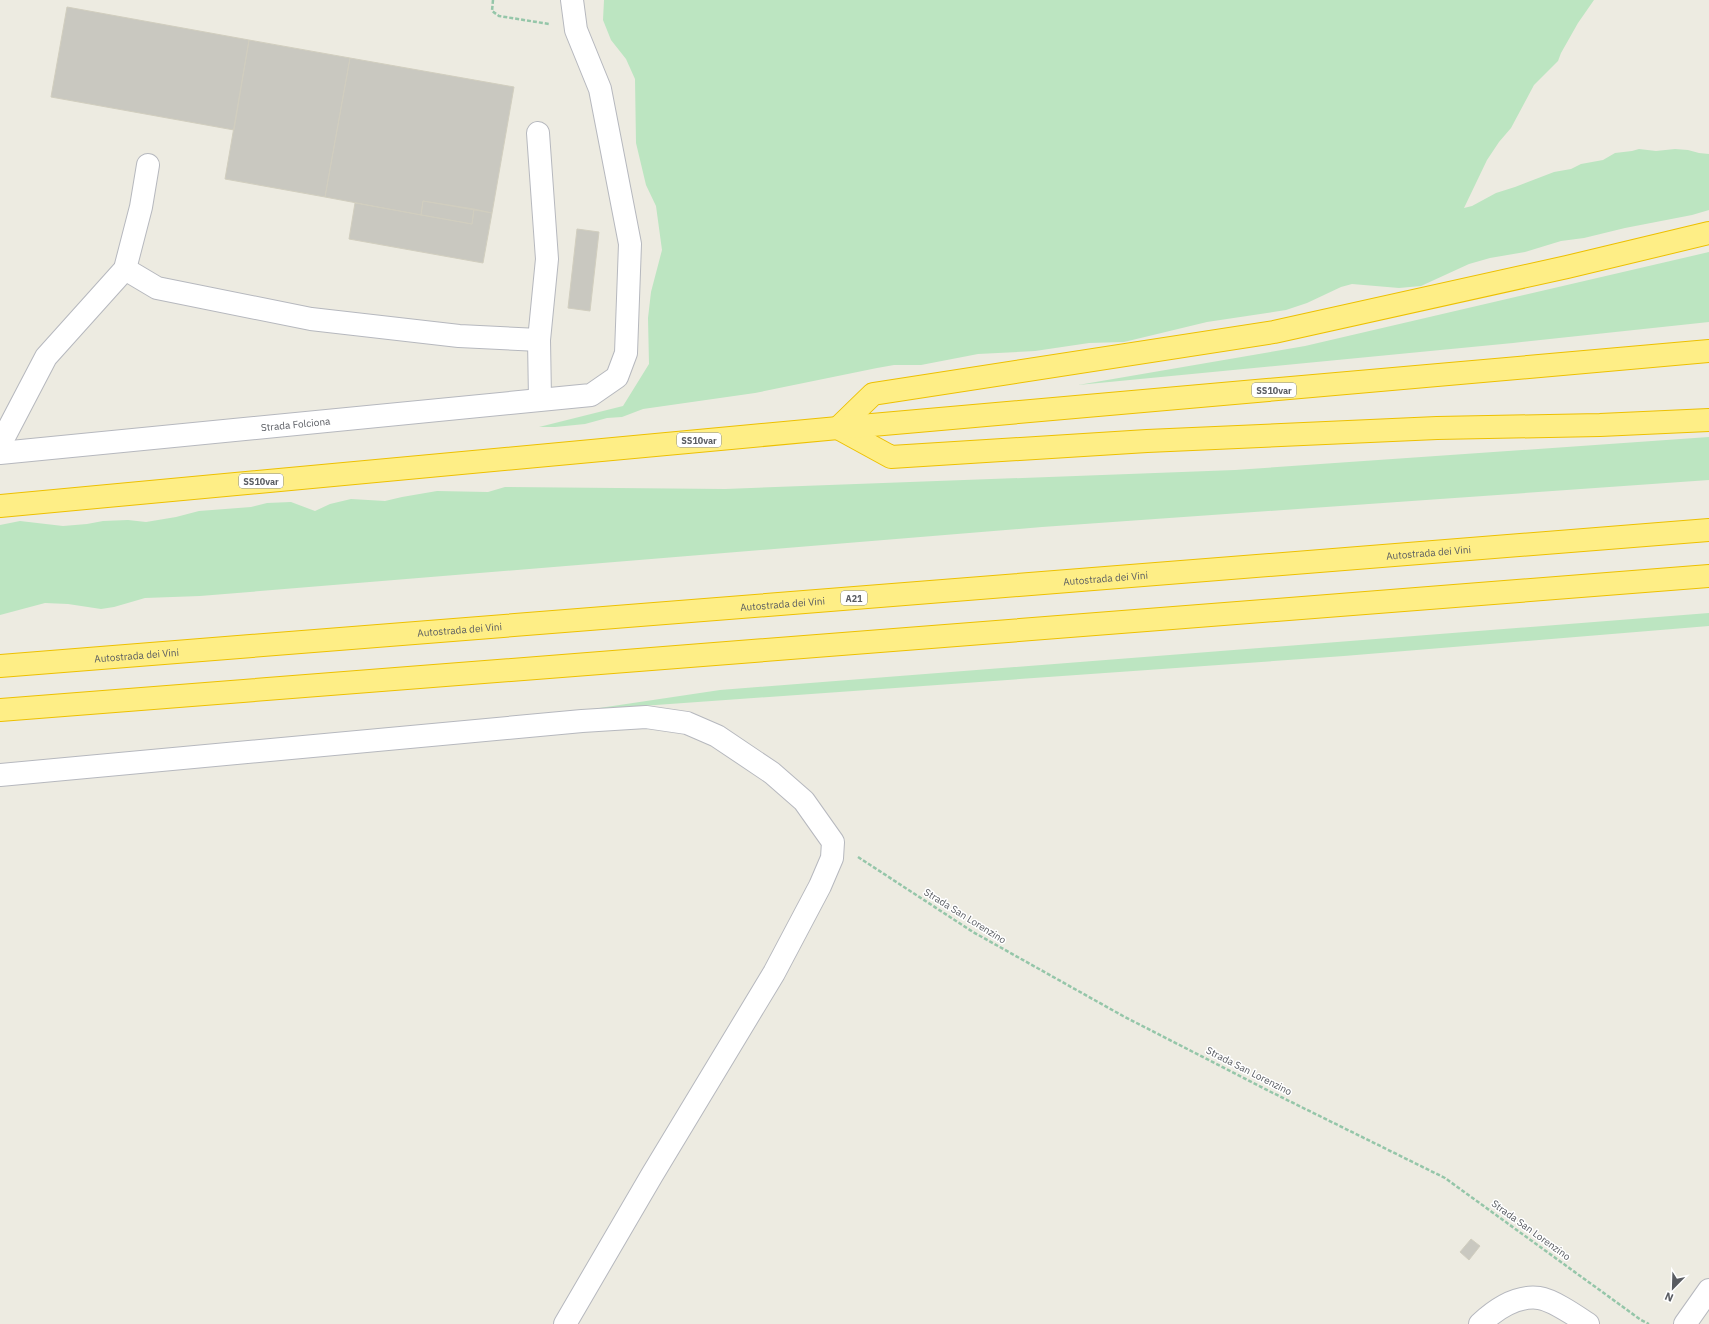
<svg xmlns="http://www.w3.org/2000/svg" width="1709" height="1324" font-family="'IBM Plex Sans',sans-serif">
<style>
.green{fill:#bce5c1}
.building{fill:#c9c8c0;stroke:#d1cebf}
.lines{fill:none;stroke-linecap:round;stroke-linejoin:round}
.minor-casing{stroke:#b6b8be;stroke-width:24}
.highway-casing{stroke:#edc000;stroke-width:24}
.path{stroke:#95c6a9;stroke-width:2.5;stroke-dasharray:4 2;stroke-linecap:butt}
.minor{stroke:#fff;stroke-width:22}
.highway{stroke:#feee86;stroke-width:22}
.labels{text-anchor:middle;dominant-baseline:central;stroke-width:3;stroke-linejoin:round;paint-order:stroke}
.shield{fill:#fff;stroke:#8b8d91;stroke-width:1}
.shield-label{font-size:9px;font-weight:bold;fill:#595c62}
.street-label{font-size:10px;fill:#595c62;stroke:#fff}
</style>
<rect width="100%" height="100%" fill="#edebe1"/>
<path class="green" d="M604,0H1594L1578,23L1561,53L1558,61L1534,85L1511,128L1499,142L1487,160L1464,208L1472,206L1496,193L1515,187L1554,172L1571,169L1581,164L1603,160L1615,153L1632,151L1639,149L1656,151L1675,149L1688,150L1699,153L1709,154V210L1692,215L1625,228L1584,238L1561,241L1525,252L1490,258L1469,264L1421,286L1399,288L1352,284L1341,287L1307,303L1286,310L1207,322L1124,342L1089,343L1035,351L978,354L921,365H894L877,368L755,393L643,409L622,417L607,418L585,424L555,427H539L623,406L649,364L648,318L651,292L662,250L656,206L646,185L636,143L635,79L626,59L611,40L603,20Z
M1709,252V322L1513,343L1078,385L1305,346Z
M1709,437V480L1042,527L200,596L145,598L114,607L101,609L68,604L45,603L0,615V525L20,521L63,526L87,524L103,521L128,520L146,522L176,517L199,511L251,507L267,503L291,502L315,511L330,504L351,499L385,501L402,497L437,491L488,492L505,487L725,489L1235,470Z
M1709,613V626L1344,656L586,710L720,690Z"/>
<path class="building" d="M67,7L249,40L234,130L51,97Z
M249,40L350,58L325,197L225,179Z
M350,58L514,87L492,213L423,201L421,215L325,197Z
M423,201L474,209L472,224L421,215Z
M355,203L472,224L474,209L492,213L483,263L349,239Z
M577,229L599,232L590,311L568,308Z
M1471,1239L1480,1246L1469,1260L1460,1252Z"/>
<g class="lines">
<g class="minor-casing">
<g id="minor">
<path d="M538,133L547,259L539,340L540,399"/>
<path d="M125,269L157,288L311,319L459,336L539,340"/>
<path d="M0,445L46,357L125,269L141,207L148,165"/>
<path id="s1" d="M0,453L591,395L617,377L626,353L630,244L600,89L576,30L572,0"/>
<path d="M0,775L582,721L646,717L687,723L717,736L772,773L804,801L833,842L832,858L820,886L774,973L652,1175L565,1324"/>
<path d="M1480,1324C1495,1310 1516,1295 1539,1298C1553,1300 1576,1316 1588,1324"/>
<path d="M1685,1324L1709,1290"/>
</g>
</g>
<g class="highway-casing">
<g id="highway">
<path d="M838,428L873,394L1274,332L1567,267L1709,233"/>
<path d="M838,428L891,457L1147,441L1437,428L1600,425L1709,420"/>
<path d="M0,506L838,428L1709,351"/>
<path id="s2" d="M0,666L1709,530"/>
<path d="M0,710L1709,576"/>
</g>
</g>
<path class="path" d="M493,0L492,11L499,16L549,24
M858,857L973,932L1123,1016L1271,1092L1445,1178L1641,1320L1649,1324"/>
<use href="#minor" class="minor"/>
<use href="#highway" class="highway"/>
</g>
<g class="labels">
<g class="shield">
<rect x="1252" y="383" width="44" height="14" rx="3"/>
<rect x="677" y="433" width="44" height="14" rx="3"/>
<rect x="239" y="474" width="44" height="14" rx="3"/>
<rect x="841" y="591" width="26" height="14" rx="3"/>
</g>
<g class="shield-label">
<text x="1274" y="390">SS10var</text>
<text x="699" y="440">SS10var</text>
<text x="261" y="481">SS10var</text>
<text x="854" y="598">A21</text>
</g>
<g class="street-label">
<text stroke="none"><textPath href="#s1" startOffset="297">Strada Folciona</textPath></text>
<text stroke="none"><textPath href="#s2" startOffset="1433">Autostrada dei Vini</textPath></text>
<text stroke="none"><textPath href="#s2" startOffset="1109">Autostrada dei Vini</textPath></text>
<text stroke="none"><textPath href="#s2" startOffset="785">Autostrada dei Vini</textPath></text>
<text stroke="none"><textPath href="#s2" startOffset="461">Autostrada dei Vini</textPath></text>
<text stroke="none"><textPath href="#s2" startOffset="137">Autostrada dei Vini</textPath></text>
<text transform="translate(965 916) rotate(32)">Strada San Lorenzino</text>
<text transform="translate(1249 1071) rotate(27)">Strada San Lorenzino</text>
<text transform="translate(1531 1230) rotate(36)">Strada San Lorenzino</text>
</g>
</g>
<g transform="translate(1673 1288) rotate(203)" stroke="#ffffff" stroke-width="3" paint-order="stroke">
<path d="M0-3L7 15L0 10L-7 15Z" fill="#595c62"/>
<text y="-6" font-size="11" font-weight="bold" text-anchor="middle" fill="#595c62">N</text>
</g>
</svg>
